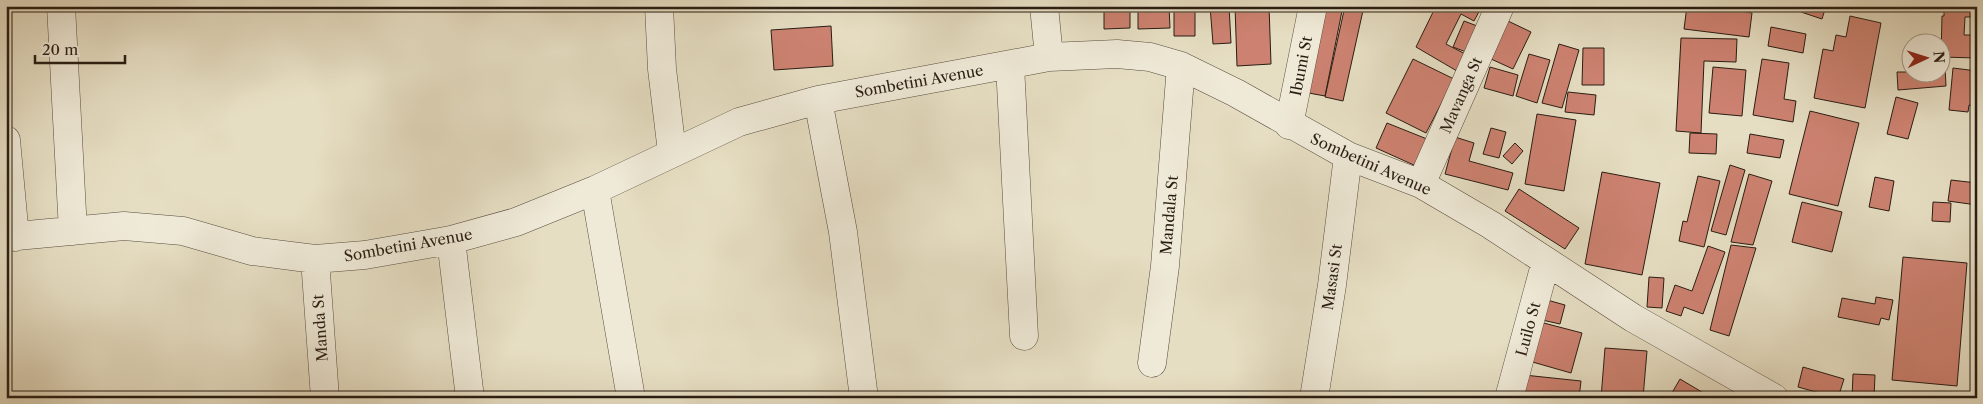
<svg xmlns="http://www.w3.org/2000/svg" width="1983" height="404" font-family="'Libre Caslon Text',serif">
<style>
.building{fill:#cd8271;stroke:#291d13}
.lines{fill:none;stroke-linecap:round;stroke-linejoin:round}
.minor-casing{stroke:#584d3f;stroke-width:29}
.minor{stroke:#efead8;stroke-width:28}
.labels{text-anchor:middle;dominant-baseline:central;stroke-width:5;stroke-linejoin:round;paint-order:stroke}
.street-label{font-size:15px;fill:#291d13;stroke:#efead8}
</style>
<rect width="100%" height="100%" fill="#e6dec3"/>
<filter id="stains"><feTurbulence type="fractalNoise" baseFrequency=".004" numOctaves="4"/><feColorMatrix values="0 0 0 0 .2 0 0 0 0 .09 0 0 0 0 .02 0 0 0 .5 -.17"/></filter>
<radialGradient id="worn" r=".72"><stop offset=".6" stop-color="#630" stop-opacity="0"/><stop offset="1" stop-color="#630" stop-opacity=".3"/></radialGradient>
<path class="building" d="M1064,6H1083V9L1064,10Z
M1104,6H1130V28L1104,29Z
M1138,6H1169L1170,28L1138,29Z
M1174,6H1195V36H1174Z
M1210,6H1229L1231,43L1213,44Z
M1235,6H1269L1271,64L1237,66Z
M1321,6H1343L1325,96L1303,92Z
M1345,6H1364L1343,101L1325,97Z
M1436,6H1482L1474,21L1461,14L1446,44L1471,57L1462,74L1416,47Z
M1687,6H1714L1752,13L1749,37L1684,29Z
M1803,6H1826L1822,19L1801,12Z
M1944,6H1977V17H1965L1964,35H1976L1977,20V58L1941,57L1942,16H1944Z
M1850,16L1881,23L1865,108L1814,98L1823,49L1833,51L1836,35L1846,37Z
M1464,21L1485,29L1474,55L1453,47Z
M1508,21L1531,32L1513,69L1491,59Z
M831,26L833,66L774,70L771,30Z
M1771,27L1806,34L1803,53L1768,46Z
M1681,38L1737,39L1736,62L1704,61L1701,133L1676,131Z
M1559,44L1579,50L1562,108L1542,103Z
M1583,48H1604V85H1582Z
M1529,54L1550,60L1537,103L1516,96Z
M1413,59L1454,79L1426,133L1386,113Z
M1762,59L1789,63L1784,99L1796,101L1793,122L1753,115Z
M1490,67L1518,75L1513,96L1484,88Z
M1713,67L1746,70L1742,116L1709,113Z
M1945,67L1946,86L1898,90L1897,72H1940V68Z
M1953,68L1977,71V106L1969,105L1968,112L1949,110Z
M1568,92L1596,95L1594,115L1565,112Z
M1896,97L1918,103L1908,139L1887,134Z
M1810,111L1859,123L1838,206L1789,194Z
M1537,114L1576,120L1564,191L1525,184Z
M1387,123L1427,139L1416,166L1376,148Z
M1491,128L1506,132L1499,158L1483,154Z
M1690,133L1717,134L1716,154L1689,153Z
M1750,134L1784,140L1780,158L1747,153Z
M1455,137L1474,143L1469,161L1513,173L1508,190L1445,174Z
M1515,143L1523,151L1512,164L1503,156Z
M1730,165L1745,170L1726,235L1711,231Z
M1602,172L1660,183L1642,275L1585,264Z
M1749,174L1772,181L1753,245L1731,242Z
M1698,176L1720,181L1704,247L1679,241L1683,221L1687,222Z
M1875,177L1894,181L1889,211L1869,207Z
M1951,180L1977,183V205L1948,201Z
M1519,189L1579,228L1565,249L1505,211Z
M1802,202L1842,212L1832,252L1792,242Z
M1933,202L1951,203L1950,222L1932,221Z
M1731,245L1756,248L1729,336L1710,330Z
M1708,246L1725,252L1703,314L1684,307L1681,316L1666,311L1675,285L1692,291Z
M1903,257L1967,263L1957,386L1892,380Z
M1649,277L1664,278L1662,308L1647,307Z
M1876,297L1893,300L1889,320L1881,318L1879,325L1838,317L1842,298L1875,304Z
M1547,300L1565,305L1560,324L1542,320Z
M1540,322L1582,333L1571,373L1529,361Z
M1605,348L1647,351L1643,398H1601Z
M1803,367L1844,379L1838,398L1798,387Z
M1853,374L1875,375L1874,398H1852Z
M1524,375L1581,381L1579,398H1522Z
M1680,379L1712,398H1669Z"/>
<g class="lines">
<g class="minor-casing">
<path id="minor" d="M61,6L73,231
M659,6L662,69L672,152
M1044,6L1049,57
M1010,65L1024,336
M818,100L843,232L864,398
M1289,125L1313,6
M6,140L15,237
M1421,184L1500,6
M595,190L631,398
M6,237L124,226L183,231L252,251L315,259L365,255L451,240L516,222L595,190L739,122L818,100L1049,57L1117,54L1150,57L1181,66L1236,93L1348,156L1421,184L1491,225L1633,318L1774,398
M451,240L470,398
M315,259L325,398
M1152,363L1165,266L1181,66
M1314,398L1332,285L1348,156
M1509,398L1546,261"/>
</g>
<use href="#minor" class="minor"/>
</g>
<g class="labels">
<g class="street-label">
<text transform="translate(1301 66) rotate(-79)">Ibumi St</text>
<text transform="translate(919 81) rotate(-10)">Sombetini Avenue</text>
<text transform="translate(1461 95) rotate(-66)">Mavanga St</text>
<text transform="translate(1371 164) rotate(24)">Sombetini Avenue</text>
<text transform="translate(1169 215) rotate(-85)">Mandala St</text>
<text transform="translate(408 245) rotate(-10)">Sombetini Avenue</text>
<text transform="translate(1332 277) rotate(-82)">Masasi St</text>
<text transform="translate(320 328) rotate(-94)">Manda St</text>
<text transform="translate(1528 329) rotate(-75)">Luilo St</text>
</g>
</g>
<rect width="1983" height="404" fill="none" stroke="#e6dec3" stroke-width="25"/>
<rect x="8" y="8" width="1968" height="389" fill="none" stroke="#291d13" stroke-width="2.5"/>
<rect x="12" y="12" width="1958" height="379" fill="none" stroke="#291d13"/>
<g transform="translate(1926 58) rotate(86)"><circle r="24" fill="#efead8" stroke="#a09889"/>
<path d="M0-4L9 19L0 12L-9 19Z" fill="#8f2418"/>
<text y="-8" font-size="14" font-weight="bold" text-anchor="middle" fill="#291d13">N</text>
</g>
<path d="M35 55v8h90v-8" fill="none" stroke="#291d13" stroke-width="2.5"/>
<text x="42" y="55" font-size="15" fill="#291d13" stroke="#efead8" stroke-width="4" paint-order="stroke">20 m</text>
<rect width="100%" height="100%" filter="url(#stains)"/>
<rect width="100%" height="100%" fill="url(#worn)"/>
</svg>
